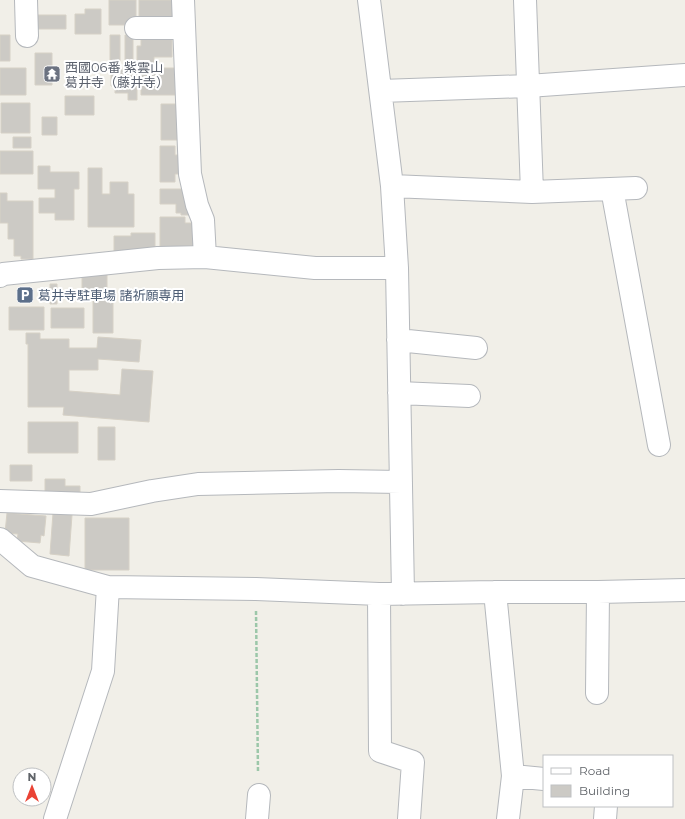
<svg xmlns="http://www.w3.org/2000/svg" width="685" height="819" font-family="Montserrat,'Noto Sans JP',sans-serif">
<style>
.building{fill:#cccac5;stroke:#d6d1c6}
.lines{fill:none;stroke-linecap:round;stroke-linejoin:round}
.minor-casing{stroke:#b5b8bc;stroke-width:24}
.path{stroke:#9cc7a9;stroke-width:2.5;stroke-dasharray:4 2;stroke-linecap:butt}
.minor{stroke:#fff;stroke-width:22}
.labels{text-anchor:middle;dominant-baseline:central;stroke-width:4;stroke-linejoin:round;paint-order:stroke}
.worship-label{font-size:13px;fill:#5b616d;stroke:#fff;text-anchor:start}
.service-label{font-size:13px;fill:#4e5e75;stroke:#fff;text-anchor:start}
</style>
<rect width="100%" height="100%" fill="#f1efe8"/>
<path class="building" d="M109,0H136V18L133,25H109Z
M139,0H174V22L139,19Z
M85,9H101V34H75V14H85Z
M35,15H66V29H35Z
M0,35H10V61H0Z
M110,35H120V62H110Z
M125,35H133V61H125Z
M141,36H172V57H154V65H137V46H141Z
M35,53H52V85H35Z
M0,68H26V95H0Z
M141,68H175V95H141Z
M111,69H137V100H128V93H115V86H111Z
M65,96H94V115H65Z
M1,103H30V133H1Z
M161,104H177V140H161Z
M42,117H57V135H42Z
M13,137H31V148H13Z
M160,146H175V155H180V174H175V182H160Z
M0,151H33V174H0Z
M38,166H50V172H79V189H74V220H55V213H39V198H55V189H38Z
M88,168H102V194H110V182H128V194H134V227H88Z
M160,189H186L187,212H192V215H181V213H176V204H160Z
M0,193H7V201H33V259H21V256H14V239H8V223H0Z
M160,217H185V223H194V250H160Z
M131,233H155V252L114,256V236H131Z
M82,273H107V292H82Z
M50,284H57V304H50Z
M93,296H113V333H93Z
M9,307H44V330H9Z
M51,308H84V328H51Z
M26,333H40V339H69V348H97L98,337L141,340L139,362L98,359V370H69V391L120,395L122,369L153,371L149,422L63,415L64,407H28V344H26Z
M28,422H78V453H28Z
M98,427H115V460H98Z
M10,465H32V481H10Z
M45,479H65V486H80V498H45Z
M7,513L46,516L44,536L41,535L40,543L17,541L18,534L5,533Z
M53,513L72,515L69,556L50,554Z
M85,518H129V570H85Z"/>
<g class="lines">
<g class="minor-casing">
<path id="minor" d="M26,0L27,36
M369,0L392,186L397,268L403,594
M525,0L532,192
M136,28H184
M381,91L528,86L685,75
M392,186L532,192L636,188
M612,189L659,445
M205,257L315,268H397
M0,276L3,274L158,258L205,257L203,220L197,205L190,174L183,0
M398,340L476,348
M399,393L469,396
M0,501L91,504L152,491L198,484L339,481L401,482
M0,539L32,566L108,587L256,589L379,594L495,592H598L685,590
M495,592L513,776L508,819
M379,594L380,751L413,762L409,819
M597,693L598,592
M513,776L544,779
M55,819L103,671L108,587
M257,819L259,795
M605,819L606,806"/>
</g>
<path class="path" d="M256,611L258,772"/>
<use href="#minor" class="minor"/>
</g>
<defs>
<g id="temple-square" transform="scale(0.9)"><rect x="-9" y="-9" width="18" height="18" rx="4" fill="#6b7280" stroke="#fff"/><path d="M0-6L5-2H3V0L6.5 2.5H4V6H1.5V3h-3V6H-4V2.5H-6.5L-3 0V-2H-5Z" fill="#fff"/></g>
<g id="parking-square" transform="scale(0.9)"><rect x="-9" y="-9" width="18" height="18" rx="4" fill="#5c6f8a" stroke="#fff"/><path d="M-3.5-5.5H1a3.5 3.5 0 0 1 0 7H-1V5.5H-3.5ZM-1-3.4V-.6H.8a1.4 1.4 0 0 0 0-2.8Z" fill="#fff"/></g>
</defs>
<g fill-rule="evenodd">
<use href="#temple-square" x="52" y="74"/>
<use href="#parking-square" x="25" y="295"/>
</g>
<g class="labels">
<g class="worship-label">
<text x="65" y="67">西國06番 紫雲山<tspan x="65" dy="15">葛井寺（藤井寺）</tspan></text>
</g>
<g class="service-label">
<text x="38" y="295">葛井寺駐車場 諸祈願専用</text>
</g>
</g>
<rect x="543" y="755" width="130" height="52" fill="#ffffff" stroke="#bfc1c3"/>
<rect x="551" y="768" width="20" height="6" fill="#ffffff" stroke="#bfc1c3"/>
<text x="579" y="775" font-size="12" fill="#5f6368">Road</text>
<rect x="551" y="785" width="20" height="12" fill="#cccac5" stroke="#bfc1c3"/>
<text x="579" y="795" font-size="12" fill="#5f6368">Building</text>
<g transform="translate(32 787)"><circle r="19" fill="#ffffff" stroke="#bfc1c3"/>
<path d="M0-3L7 15L0 10L-7 15Z" fill="#ea4335"/>
<text y="-6" font-size="11" font-weight="bold" text-anchor="middle" fill="#5f6368">N</text>
</g>
</svg>
